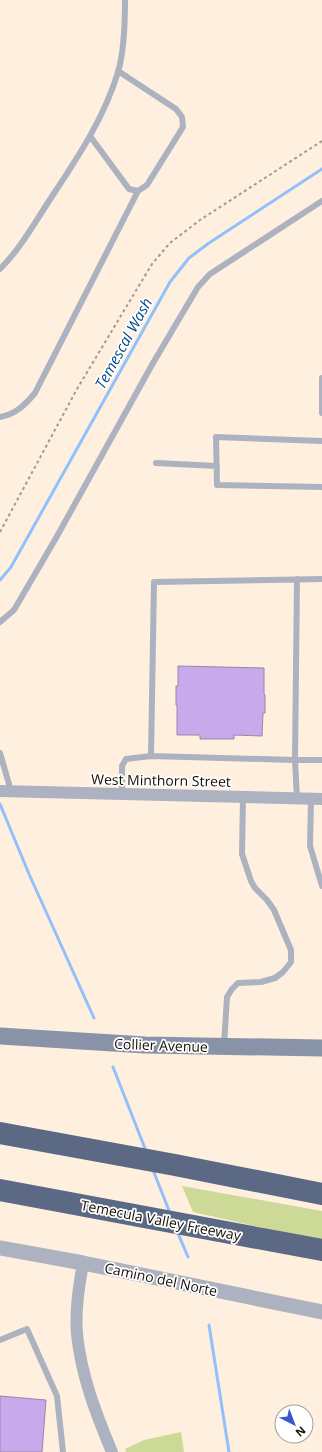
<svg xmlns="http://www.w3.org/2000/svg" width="322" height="1452" font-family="'Open Sans',sans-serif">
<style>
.green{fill:#cdda97}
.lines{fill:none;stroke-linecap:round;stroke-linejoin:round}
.stream{stroke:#91c1fc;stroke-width:3}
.building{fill:#c8a9ec;stroke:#9688a7}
.path{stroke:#a79a8c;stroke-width:2;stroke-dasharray:3 3;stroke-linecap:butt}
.service{stroke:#acb2c0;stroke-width:6}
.minor{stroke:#acb2c0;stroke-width:12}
.tertiary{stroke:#acb2c0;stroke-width:15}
.secondary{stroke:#8993a7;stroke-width:17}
.motorway{stroke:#5c6985;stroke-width:22}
.labels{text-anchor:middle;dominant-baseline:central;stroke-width:3.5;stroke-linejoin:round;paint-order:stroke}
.street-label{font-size:14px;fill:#170f05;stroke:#fff}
.water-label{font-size:15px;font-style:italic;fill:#00488b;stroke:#fff}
</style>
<rect width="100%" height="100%" fill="#ffefde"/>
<path class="green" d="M182,1186L322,1211V1241L193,1212Z
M181,1432L184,1452H126L125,1449L144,1440Z"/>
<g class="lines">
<path class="stream" d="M0,580L11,567L170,282L189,258L209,243L322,169
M0,804L29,874L94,1018
M113,1067L146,1151
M153,1170L170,1213
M177,1231L188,1257
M209,1325L229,1452"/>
</g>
<path class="building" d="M178,666L264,668V694L265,695V713H263L262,736L234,735V739H200V735H177V705H176V686H178Z
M0,1396L46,1400L42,1452H0Z"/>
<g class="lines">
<path class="path" d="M0,532L77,389L152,264L170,243L200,220L322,141"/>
<path class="service" d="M90,136L129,189L138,191L147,185L183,127L182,117L176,109L118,71
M0,269C20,249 34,224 49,201C76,160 104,119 118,72C124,52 125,21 125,0
M322,378V413
M0,417C16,414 25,405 35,393L138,191
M322,441L216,437L217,485L322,487
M156,463L217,466
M0,622L14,610L56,538L153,363L198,287L210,274L322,201
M0,753L11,791
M151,756L154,582L322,579
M122,794V766L126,759L151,756L295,760L297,579
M297,799L295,760H322
M311,799L310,846L322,886
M224,1045L227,997L232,989L238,983L261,982L275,978L283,972L291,962V950L274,910L267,900L255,888L251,881L242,854L243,797
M0,1340L27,1329L57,1396L63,1452"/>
<path class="minor" d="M0,791L322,799
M83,1263C79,1286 75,1310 77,1334C81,1375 96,1414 112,1452"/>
<path class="tertiary" d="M0,1248L83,1263L322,1312"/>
<path class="secondary" d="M0,1036L145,1045L322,1048"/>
<path class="motorway" d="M0,1133L175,1165L322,1194
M0,1190L322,1250"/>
</g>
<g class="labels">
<g class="street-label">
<text transform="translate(161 780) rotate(1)">West Minthorn Street</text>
<text transform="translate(161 1045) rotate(2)">Collier Avenue</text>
<text transform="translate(161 1220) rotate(11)">Temecula Valley Freeway</text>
<text transform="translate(161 1279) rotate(12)">Camino del Norte</text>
</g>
<g class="water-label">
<text transform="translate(123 343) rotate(-61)">Temescal Wash</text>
</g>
</g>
<g transform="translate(294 1424) rotate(138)"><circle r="19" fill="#ffffff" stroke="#a29f9b"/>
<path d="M0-3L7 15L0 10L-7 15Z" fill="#3559ca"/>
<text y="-6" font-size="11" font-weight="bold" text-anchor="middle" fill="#170f05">N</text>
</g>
</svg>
